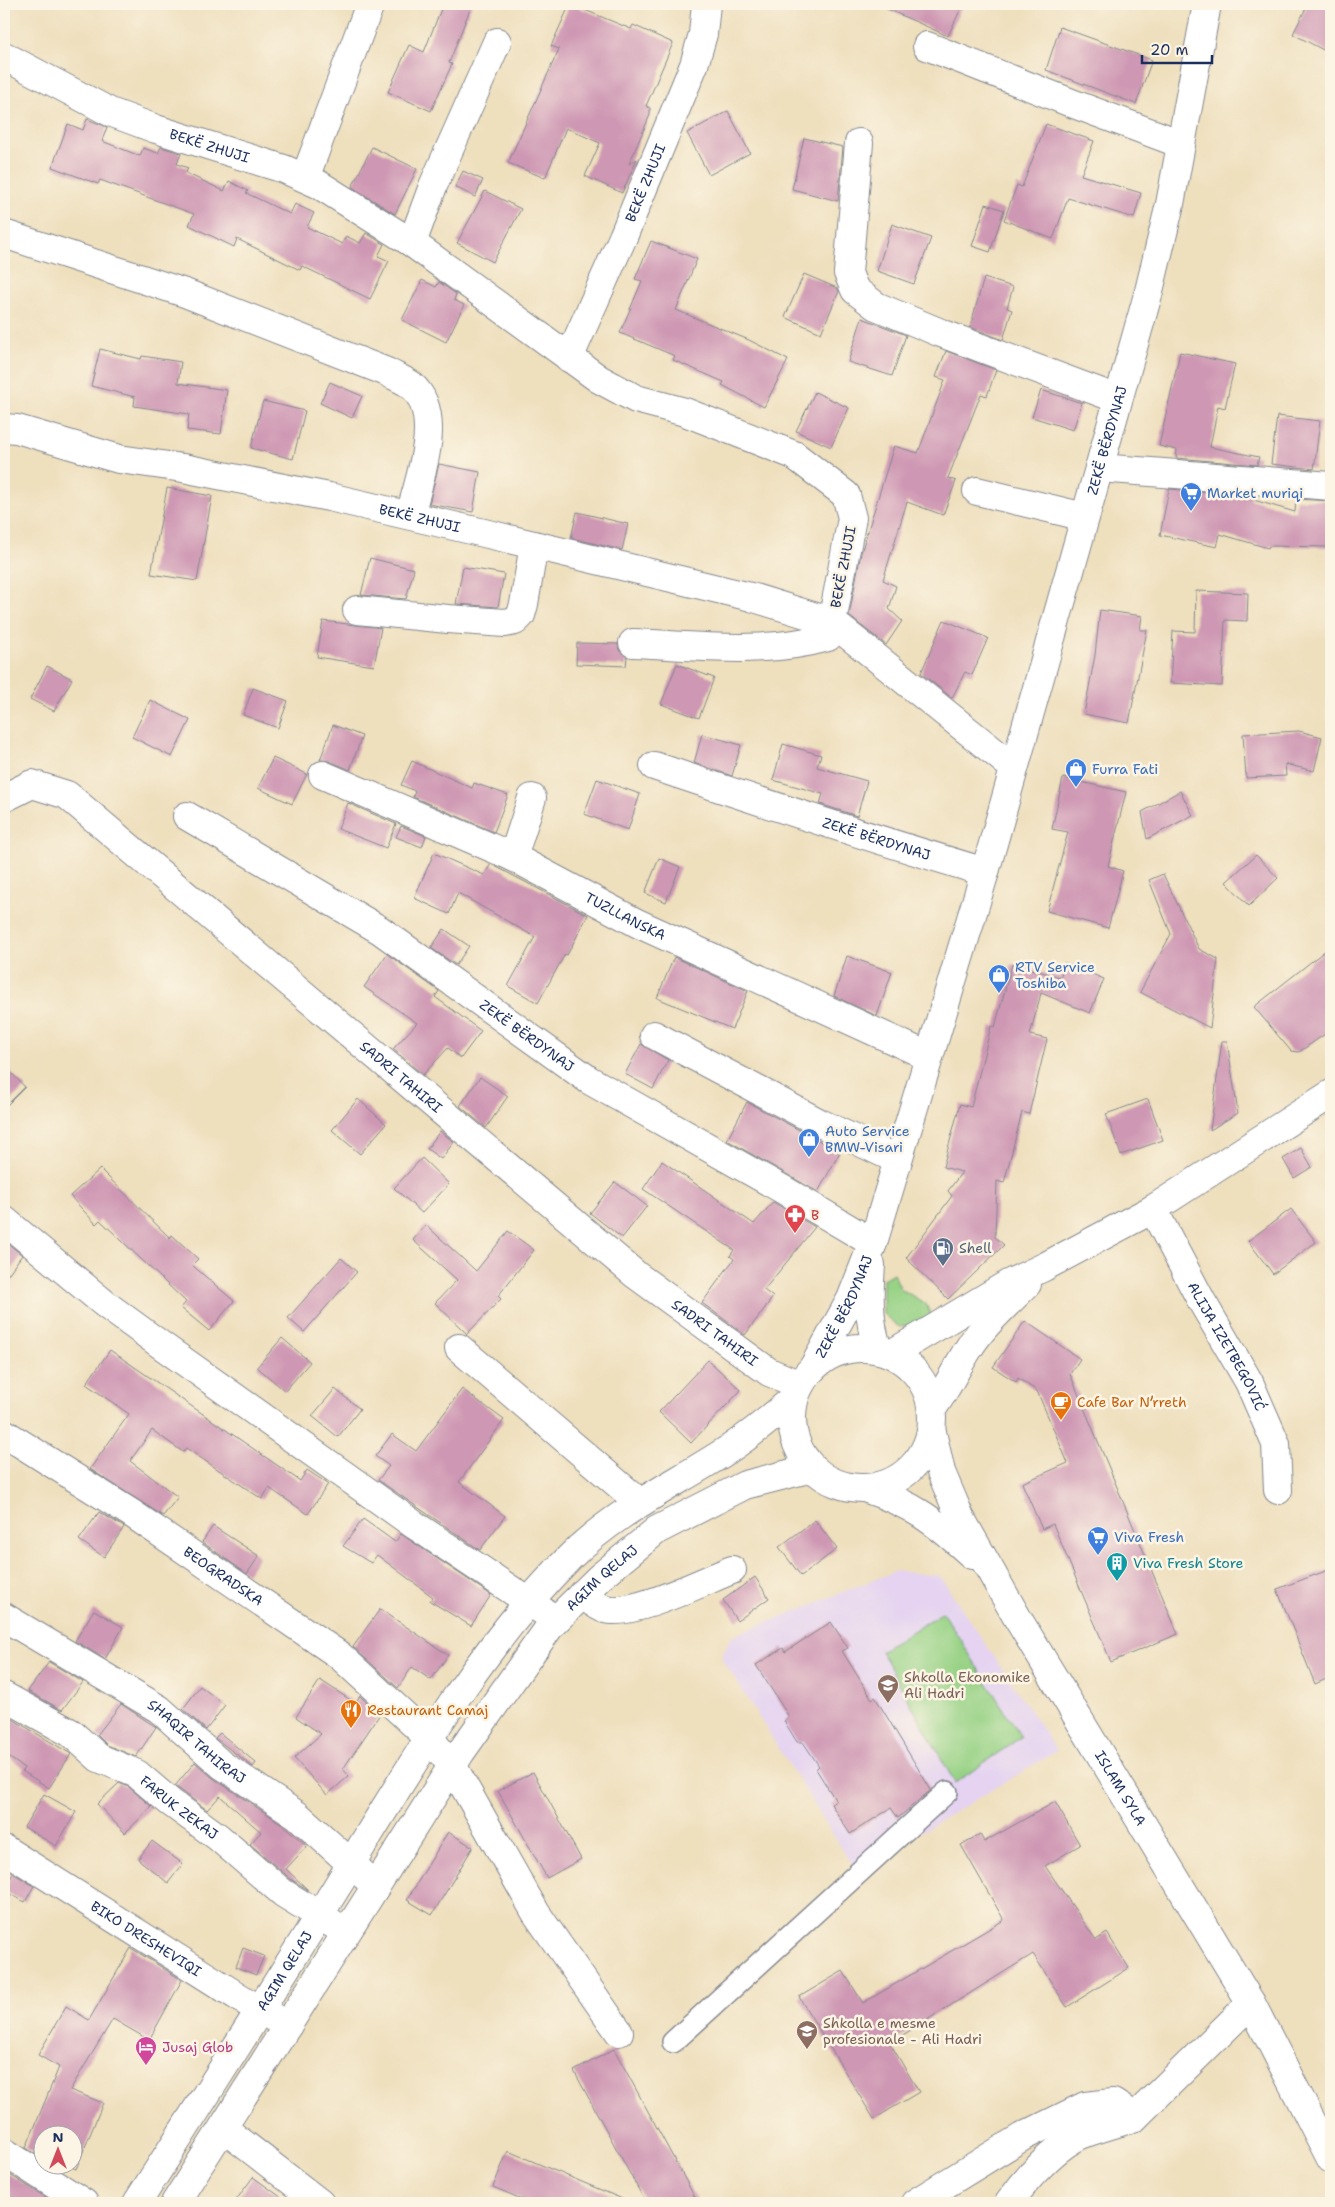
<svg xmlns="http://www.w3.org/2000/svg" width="1335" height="2207" font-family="'Shantell Sans',sans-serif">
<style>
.built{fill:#e5d3f1}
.green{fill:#97d285;stroke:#598072}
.building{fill:#ce97b3}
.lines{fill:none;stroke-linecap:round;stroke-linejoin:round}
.pedestrian-casing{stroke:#84878e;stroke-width:24}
.minor-casing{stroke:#84878e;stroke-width:30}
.tertiary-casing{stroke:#84878e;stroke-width:30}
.secondary-casing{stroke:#84878e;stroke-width:30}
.pedestrian{stroke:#fff;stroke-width:21}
.minor{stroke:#fff;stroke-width:28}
.tertiary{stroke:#fff;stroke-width:28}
.secondary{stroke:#fff;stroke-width:28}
.labels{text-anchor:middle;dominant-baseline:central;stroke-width:5;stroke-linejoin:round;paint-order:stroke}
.street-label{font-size:14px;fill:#1b2f5e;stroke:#fcf5e5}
.shop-label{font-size:14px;fill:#366cbe;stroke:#fcf5e5;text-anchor:start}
.health-label{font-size:14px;fill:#be3a42;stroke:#fcf5e5;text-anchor:start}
.service-label{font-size:14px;fill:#4e5e75;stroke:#fcf5e5;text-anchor:start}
.food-label{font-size:14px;fill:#c56008;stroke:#fcf5e5;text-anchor:start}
.culture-label{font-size:14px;fill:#0d838f;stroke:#fcf5e5;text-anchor:start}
.education-label{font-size:14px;fill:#785e54;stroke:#fcf5e5;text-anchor:start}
.hotel-label{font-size:14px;fill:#b23c85;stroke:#fcf5e5;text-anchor:start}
</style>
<rect width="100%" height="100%" fill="#fcf5e5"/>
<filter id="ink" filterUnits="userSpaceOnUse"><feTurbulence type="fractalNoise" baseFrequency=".02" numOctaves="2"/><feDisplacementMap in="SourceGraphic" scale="10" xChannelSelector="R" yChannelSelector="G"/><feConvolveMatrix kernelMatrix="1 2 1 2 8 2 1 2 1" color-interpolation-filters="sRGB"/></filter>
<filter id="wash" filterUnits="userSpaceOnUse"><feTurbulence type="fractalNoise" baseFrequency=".0096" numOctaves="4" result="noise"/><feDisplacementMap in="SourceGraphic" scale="20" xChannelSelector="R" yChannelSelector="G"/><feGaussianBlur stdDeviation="1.12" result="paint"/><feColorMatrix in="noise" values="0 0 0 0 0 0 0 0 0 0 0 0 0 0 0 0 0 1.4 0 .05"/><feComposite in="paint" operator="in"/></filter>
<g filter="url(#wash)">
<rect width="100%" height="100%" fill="#eedfbd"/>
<path class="built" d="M896,1571L940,1576L1057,1751L856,1871L721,1657L732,1636Z"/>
<path class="green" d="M893,1273L901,1289L926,1304L931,1316L926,1322L899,1327L883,1314V1279Z
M943,1612L1021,1737L955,1783L881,1651Z"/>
<g id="blocks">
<path class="building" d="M443,4H472L449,63L452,64L431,111L388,92L409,45L424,52Z
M570,4L631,29L633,25L673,43L646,106L650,108V115L629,164L637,159L622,193L585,176L600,143L566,128L545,178L508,163L559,49L551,46Z
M876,4H963L948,36Z
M1308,4H1331V54L1293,34Z
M1060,27L1152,60L1136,104L1046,70Z
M728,111L750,153L709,175L687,133Z
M87,119L107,127L102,141L140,156L143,148L158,153L161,147L181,153L177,164L188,168L186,173L224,191L229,181L248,191L246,193L290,214L295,204L314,213L307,227L342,244L346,236L360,243L366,233L384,244L378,256L389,261L370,299L302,266L300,270L237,239L234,247L189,225L194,214L100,180L98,184L52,167L68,124L83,130Z
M1046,124L1094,141L1081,175L1141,193L1134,218L1068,198L1053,239L1004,220L1017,185L1022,187Z
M804,138L843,147L838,201L792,189Z
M372,147L417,169L395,214L352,187Z
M463,171L483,180L475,197L455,187Z
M485,191L521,209L493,262L457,243Z
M986,204L1004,210L990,252L972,246Z
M892,224L931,238L914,284L877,271Z
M651,241L697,259L676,310L749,340L788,360L764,407L722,385L724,382L673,360L675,356L620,333L642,281L635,279Z
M804,274L837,288L839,291L821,333L785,317Z
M984,278L1013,287L1007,308L1012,310L1003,340L970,327Z
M422,280L436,287L439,282L456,294L454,300L464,305L446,342L402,320Z
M862,318L906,335L892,376L848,362Z
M100,349L141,359L142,356L181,362L178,383L227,390L221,434L187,430L189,414L134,406L135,397L91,386Z
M946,351L996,370L987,396L981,394L948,478L956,481L943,515L907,502L883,580L896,586L889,609L902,621L886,645L849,616L861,553L894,446L918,453L945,380L936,377Z
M1180,352L1235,364L1225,408L1218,406L1210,447L1259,457L1257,465L1176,458L1177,450L1159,446Z
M330,382L362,396L352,418L320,403Z
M1041,390L1082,403L1073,430L1032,417Z
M815,392L849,408L831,447L796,431Z
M263,401L305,411L293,459L251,448Z
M1277,416L1320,421L1314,469L1271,464Z
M439,464L480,472L473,512L429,504Z
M167,488L212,496L197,581L151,574Z
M1169,489L1251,495L1250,499L1295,512L1296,499L1331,501V547L1269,546L1268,548L1220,534L1217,547L1160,535Z
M577,512L628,524L622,550L571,538Z
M370,558L414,569L406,599L361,595Z
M463,567L504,574L498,607L456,604Z
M1196,591L1248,593L1247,621L1225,620L1222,686L1170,683L1173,631L1195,632Z
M1100,610L1142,616L1140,630H1147L1129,723L1084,714L1095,655Z
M944,620L988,638L972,675L965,672L952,698L921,673Z
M323,621L381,628L374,666L317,657Z
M577,643L618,644L619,650L627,657L626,666L576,664Z
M677,664L714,678L699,718L661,704Z
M47,666L72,679L54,711L30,699Z
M253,688L288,701L278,728L243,715Z
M150,700L190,720L172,757L132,737Z
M333,725L362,736L350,770L329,761L320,760Z
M1299,731L1322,737L1314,771L1285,764L1286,776L1246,778L1243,734Z
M702,734L741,745L732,776L694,763Z
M783,744L821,755L817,767L867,781L857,816L820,804L823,794L773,780Z
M273,758L307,774L292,804L258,788Z
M412,761L472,788L474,783L508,795L494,832L413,797L415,791L401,785Z
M1063,778L1126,792L1108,866L1123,871L1108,928L1047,911L1068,832L1052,829Z
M597,779L640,794L628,830L584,814Z
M1180,791L1193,815L1147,839L1142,812Z
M348,803L396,824L386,848L338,829Z
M401,826L426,836L422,847L396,837Z
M434,853L484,875L491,864L588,915L567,955L565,954L538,1003L508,986L535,937L458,893L449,914L414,898Z
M1256,855L1278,878L1249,906L1226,882Z
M659,858L680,867L666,902L645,893Z
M1163,874L1199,949L1218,959L1210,1028L1140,992L1171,934L1149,880Z
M444,929L469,946L456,965L431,948Z
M1331,946V1030L1299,1052L1291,1051L1254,1007Z
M387,954L439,991L435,997L481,1031L461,1058L448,1048L423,1075L393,1049L417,1023L364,987Z
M847,956L892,972L877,1016L834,996Z
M674,957L748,991L732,1029L657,998Z
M1066,963L1104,979L1090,1013L1041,993L1030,1035L1047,1039L1029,1114L1022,1112L1004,1183L997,1181L995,1237L1004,1245L948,1299L906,1258L952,1196L948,1191L962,1172L943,1167L960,1104L971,1107L991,1026L995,1027L1012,964L1060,977Z
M1222,1041H1227L1238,1113L1210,1130Z
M641,1044L668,1060L653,1089L625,1074Z
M4,1065L25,1087L4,1108Z
M480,1077L508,1096L486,1128L460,1106Z
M358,1099L386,1124L360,1154L332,1130Z
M1148,1099L1163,1140L1121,1155L1106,1114Z
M747,1102L840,1152L818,1192L727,1140Z
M440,1131L454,1142L441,1159L427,1149Z
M1301,1148L1312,1167L1294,1178L1283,1159Z
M422,1158L449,1184L422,1213L394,1188Z
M662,1161L754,1224L773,1202L815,1227L764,1290L773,1297L745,1335L702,1303L734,1259L730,1256L734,1250L643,1189Z
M100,1169L170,1238L172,1235L198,1259L192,1265L234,1301L209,1331L181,1308L186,1302L100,1220L96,1224L70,1196Z
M615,1182L647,1206L622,1238L590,1213Z
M1291,1209L1316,1242L1273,1274L1248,1241Z
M426,1225L476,1271L508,1231L534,1250L498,1296L501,1299L467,1334L435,1303L457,1280L413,1240Z
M4,1240L22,1255L4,1280Z
M341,1258L357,1272L304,1332L288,1318Z
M1025,1321L1080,1359L1070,1374L1178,1634L1111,1662L1053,1524L1042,1529L1022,1483L1068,1463L1037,1391L1018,1378L1016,1382L993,1367Z
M282,1338L310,1362L285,1391L257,1367Z
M110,1350L300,1481L307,1470L328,1484L308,1514L269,1488L262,1499L186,1448L183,1452L152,1430L130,1461L178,1497L163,1516L90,1469L129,1414L86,1384Z
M708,1360L741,1390L691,1443L659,1412Z
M335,1389L360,1409L338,1437L312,1416Z
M462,1389L504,1420L459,1482L505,1516L480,1550L378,1480L389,1466L375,1456L392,1434L416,1451Z
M99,1512L124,1527L104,1557L79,1540Z
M363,1519L395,1542L401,1534L491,1595L471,1626L430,1601L433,1597L377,1555L371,1563L343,1546Z
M815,1520L837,1549L801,1576L779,1547Z
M213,1526L259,1556L247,1574L202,1542Z
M1331,1569V1677L1315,1684L1277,1589Z
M755,1577L769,1598L737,1621L723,1600Z
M380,1609L448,1655L431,1680L412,1667L398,1688L353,1647Z
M94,1610L123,1627L105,1659L75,1641Z
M831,1622L848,1648L842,1651L872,1699L875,1697L931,1790L898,1818L891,1808L850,1834L831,1804L836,1801L816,1769L819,1766L803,1742H797L784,1721L789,1717L756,1665L783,1648L785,1652Z
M49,1662L83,1682L62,1710L28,1691Z
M320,1680L355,1703L360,1696L380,1714L343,1769L349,1776L327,1795L294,1758L321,1734L296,1717Z
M200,1686L225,1705L206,1730L183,1709Z
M121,1704L156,1727L136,1757L107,1745L97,1735Z
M4,1714L71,1754L49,1788L22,1771L24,1768L4,1754Z
M220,1733L256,1763L253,1767L215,1738Z
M195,1762L213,1778L282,1824L307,1846L286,1869L308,1890L292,1880L250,1844L261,1832L220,1796L207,1810L175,1786Z
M533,1772L581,1859L547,1878L498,1791Z
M119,1783L129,1787L152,1807L125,1833L97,1804Z
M44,1794L76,1812L56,1846L24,1827Z
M1055,1802L1080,1845L1045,1866L1096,1940L1107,1933L1129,1968L1067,2007L1033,1954L890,2043L919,2092L874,2119L799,1997L843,1971L863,2003L1004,1920L961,1845L980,1834L984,1842Z
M448,1832L473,1847L432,1915L407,1900Z
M152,1841L183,1864L168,1883L138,1859Z
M13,1873L34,1886L25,1902L4,1891Z
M131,1948L182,1980L149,2040L113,2019L70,2090L103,2103L76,2169L64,2164H72V2134H42V2158L26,2148L59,2067L38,2055L66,2006L89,2020Z
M243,1948L264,1956L256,1975L236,1967Z
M614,2049L698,2203H646L574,2071Z
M508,2151L632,2203H531L493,2187Z
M7,2173L55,2203H4V2178Z
M253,2177L289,2203H234Z"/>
</g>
</g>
<g filter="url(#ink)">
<use href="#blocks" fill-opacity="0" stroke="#84878e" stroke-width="1"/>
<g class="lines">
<g class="pedestrian-casing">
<path id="pedestrian" d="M673,2042L947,1792"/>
</g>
<g class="minor-casing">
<g id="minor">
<path d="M927,46L1074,104L1181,144"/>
<path id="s1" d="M4,56L110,112L156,129L284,169L318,184L412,243L599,379L636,399L685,412L794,455L846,495L852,518L832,622L1014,768"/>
<path d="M859,143L848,273L855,290L876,306L941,333L1118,399"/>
<path d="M305,178L370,4"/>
<path d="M4,234L185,293L387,372C394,376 404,380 411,385C445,414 419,479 410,515"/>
<path d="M412,243L433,186L497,42"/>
<path id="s2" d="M569,358L623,237L694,65L703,34L706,4"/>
<path id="s3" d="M4,428L17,429L119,459L183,468L329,497L484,533L751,597L832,622L828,637C765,655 698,646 633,643"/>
<path d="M1099,468L1331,486"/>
<path d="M977,491L1085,517"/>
<path d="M357,610L448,619L505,623L515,621L521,615L524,604L534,545"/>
<path id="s4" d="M654,766C764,803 874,839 985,872"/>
<path id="s5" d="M323,775L513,857L637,923L928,1056"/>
<path id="s6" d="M4,798L32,784L67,795L636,1275L769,1372L800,1385"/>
<path id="s7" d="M187,816L380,930L589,1080L782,1189L873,1243"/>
<path d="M513,857L532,798"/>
<path d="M654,1035L820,1123L898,1160"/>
<path id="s8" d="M1153,1209L1201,1300L1249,1382L1276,1444L1278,1490"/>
<path d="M4,1220L105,1304L161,1345L416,1526L556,1620"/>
<path d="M459,1348L639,1502"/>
<path id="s9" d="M4,1433L131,1513L339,1655L429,1738L452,1765L536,1913L619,2032"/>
<path d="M582,1594C589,1599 597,1607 605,1609C633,1617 703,1581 732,1570"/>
<path id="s10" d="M4,1617L159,1709L222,1765L297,1815L376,1886"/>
<path id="s11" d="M4,1696L71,1733L99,1758L137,1774L170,1802L218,1837L283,1893L346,1932"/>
<path id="s12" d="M4,1849L261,2011L288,2025"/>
<path d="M223,2128L320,2203"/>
<path d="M4,2152L84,2203"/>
<path d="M915,2203L1022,2137L1085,2106L1113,2103L1135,2117L1251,2003"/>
<path d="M1009,2203C1025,2180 1056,2145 1083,2134C1100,2128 1118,2123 1135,2117"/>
</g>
</g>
<g class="tertiary-casing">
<g id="tertiary">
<path id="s13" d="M932,1432L941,1472L960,1517L1018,1619L1251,2003L1331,2159"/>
<path d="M867,1489C913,1504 937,1523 972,1555"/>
</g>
</g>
<g class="secondary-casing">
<g id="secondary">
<path d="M871,1265C869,1292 868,1322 878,1349"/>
<circle cx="862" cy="1418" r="70"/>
<path d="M891,1354L1008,1284L1044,1267L1153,1209L1331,1094"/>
<path id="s14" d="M813,1368L851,1299L873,1243L985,872L1149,291L1170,204L1207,4"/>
<path d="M932,1409C947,1389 956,1368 969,1348C984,1324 1007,1304 1027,1284"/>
<path id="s15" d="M137,2203C204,2098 272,1992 338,1885C408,1771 475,1653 570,1557C617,1510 678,1483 732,1447C754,1432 775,1415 794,1398"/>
<path id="s16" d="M175,2203L461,1752L551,1625L600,1577L657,1530L745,1485L812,1468"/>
</g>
</g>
<use href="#pedestrian" class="pedestrian"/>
<use href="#minor" class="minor"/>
<use href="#tertiary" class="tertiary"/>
<use href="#secondary" class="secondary"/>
</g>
</g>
<defs>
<g id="supermarket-pin" transform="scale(1.125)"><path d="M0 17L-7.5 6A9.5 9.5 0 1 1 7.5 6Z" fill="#3f7fe0" stroke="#fcf5e5"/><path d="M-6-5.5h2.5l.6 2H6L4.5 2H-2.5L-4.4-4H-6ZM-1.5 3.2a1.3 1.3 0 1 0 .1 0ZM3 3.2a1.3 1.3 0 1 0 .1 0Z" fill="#fff"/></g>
<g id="shop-pin" transform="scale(1.125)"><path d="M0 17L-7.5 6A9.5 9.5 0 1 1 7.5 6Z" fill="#3f7fe0" stroke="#fcf5e5"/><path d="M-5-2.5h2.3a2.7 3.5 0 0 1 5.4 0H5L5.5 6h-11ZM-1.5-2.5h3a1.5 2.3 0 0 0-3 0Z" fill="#fff"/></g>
<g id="pharmacy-pin" transform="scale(1.125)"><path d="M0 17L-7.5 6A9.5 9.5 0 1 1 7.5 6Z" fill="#e0444e" stroke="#fcf5e5"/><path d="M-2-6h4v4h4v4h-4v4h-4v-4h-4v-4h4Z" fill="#fff"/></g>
<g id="fuel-pin" transform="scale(1.125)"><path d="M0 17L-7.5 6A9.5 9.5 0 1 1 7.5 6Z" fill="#5c6f8a" stroke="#fcf5e5"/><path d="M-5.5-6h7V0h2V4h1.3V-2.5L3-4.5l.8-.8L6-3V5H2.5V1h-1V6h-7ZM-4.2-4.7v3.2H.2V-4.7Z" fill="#fff"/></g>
<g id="cafe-pin" transform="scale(1.125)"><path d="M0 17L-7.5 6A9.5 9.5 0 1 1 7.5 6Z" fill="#e8710a" stroke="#fcf5e5"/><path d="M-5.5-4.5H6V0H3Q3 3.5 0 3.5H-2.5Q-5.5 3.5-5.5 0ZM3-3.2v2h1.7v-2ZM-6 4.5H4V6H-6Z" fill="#fff"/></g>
<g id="building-pin" transform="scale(1.125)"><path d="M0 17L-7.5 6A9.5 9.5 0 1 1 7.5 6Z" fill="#0f9aa8" stroke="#fcf5e5"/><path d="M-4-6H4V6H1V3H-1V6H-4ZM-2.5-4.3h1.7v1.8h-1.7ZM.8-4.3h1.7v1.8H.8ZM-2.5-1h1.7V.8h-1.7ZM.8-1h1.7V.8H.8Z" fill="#fff"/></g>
<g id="school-pin" transform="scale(1.125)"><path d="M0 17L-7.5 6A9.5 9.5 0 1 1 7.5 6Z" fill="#8d6e63" stroke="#fcf5e5"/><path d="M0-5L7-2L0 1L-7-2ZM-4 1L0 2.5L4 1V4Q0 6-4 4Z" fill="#fff"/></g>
<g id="restaurant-pin" transform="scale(1.125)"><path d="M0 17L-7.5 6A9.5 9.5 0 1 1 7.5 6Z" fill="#e8710a" stroke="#fcf5e5"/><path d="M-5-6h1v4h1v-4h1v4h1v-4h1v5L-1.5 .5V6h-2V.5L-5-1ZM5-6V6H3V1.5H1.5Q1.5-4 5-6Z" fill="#fff"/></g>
<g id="hotel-pin" transform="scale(1.125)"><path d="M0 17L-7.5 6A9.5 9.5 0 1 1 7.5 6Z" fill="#d1479c" stroke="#fcf5e5"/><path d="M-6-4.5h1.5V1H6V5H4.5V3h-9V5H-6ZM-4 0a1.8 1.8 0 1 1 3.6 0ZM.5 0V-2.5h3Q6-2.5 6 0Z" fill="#fff"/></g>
</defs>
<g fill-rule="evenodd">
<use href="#supermarket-pin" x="1191" y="493"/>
<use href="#shop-pin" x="1076" y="769"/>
<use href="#shop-pin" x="999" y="975"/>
<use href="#shop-pin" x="809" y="1139"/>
<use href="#pharmacy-pin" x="795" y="1215"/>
<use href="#fuel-pin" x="943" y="1248"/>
<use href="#cafe-pin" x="1061" y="1402"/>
<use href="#supermarket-pin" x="1098" y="1537"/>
<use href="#building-pin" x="1117" y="1563"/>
<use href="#school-pin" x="888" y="1685"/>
<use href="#restaurant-pin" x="351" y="1710"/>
<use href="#school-pin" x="807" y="2031"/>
<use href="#hotel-pin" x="146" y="2047"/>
</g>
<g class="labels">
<g class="street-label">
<text stroke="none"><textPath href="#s1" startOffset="225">BEKË ZHUJI</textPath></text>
<text stroke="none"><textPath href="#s2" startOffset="191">BEKË ZHUJI</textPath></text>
<text stroke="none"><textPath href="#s14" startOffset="975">ZEKË BËRDYNAJ</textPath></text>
<text stroke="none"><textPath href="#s3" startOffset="426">BEKË ZHUJI</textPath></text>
<text transform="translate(843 567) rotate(-79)">BEKË ZHUJI</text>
<text stroke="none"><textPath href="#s4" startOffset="234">ZEKË BËRDYNAJ</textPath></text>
<text stroke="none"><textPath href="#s5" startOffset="334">TUZLLANSKA</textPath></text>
<text stroke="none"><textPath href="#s7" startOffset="405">ZEKË BËRDYNAJ</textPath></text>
<text stroke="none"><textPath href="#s6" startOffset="505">SADRI TAHIRI</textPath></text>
<text stroke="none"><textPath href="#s14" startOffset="69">ZEKË BËRDYNAJ</textPath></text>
<text stroke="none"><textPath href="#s6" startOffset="910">SADRI TAHIRI</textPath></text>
<text stroke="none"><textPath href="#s8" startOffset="156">ALIJA IZETBEGOVIĆ</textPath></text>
<text stroke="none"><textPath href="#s9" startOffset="262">BEOGRADSKA</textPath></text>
<text stroke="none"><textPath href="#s16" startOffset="759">AGIM QELAJ</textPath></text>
<text stroke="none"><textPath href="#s10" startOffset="230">SHAQIR TAHIRAJ</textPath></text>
<text stroke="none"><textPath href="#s13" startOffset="405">ISLAM SYLA</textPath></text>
<text stroke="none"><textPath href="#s11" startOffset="209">FARUK ZEKAJ</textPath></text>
<text stroke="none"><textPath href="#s12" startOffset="168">BIKO DRESHEVIQI</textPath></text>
<text stroke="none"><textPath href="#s15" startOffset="275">AGIM QELAJ</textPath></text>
</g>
<g class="shop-label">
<text x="1207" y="493">Market muriqi</text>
<text x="1092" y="769">Furra Fati</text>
<text x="1015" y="967">RTV Service<tspan x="1015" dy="16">Toshiba</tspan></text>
<text x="825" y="1131">Auto Service<tspan x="825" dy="16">BMW-Visari</tspan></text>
<text x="1114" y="1537">Viva Fresh</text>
</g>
<g class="health-label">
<text x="811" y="1215">B</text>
</g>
<g class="service-label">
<text x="959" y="1248">Shell</text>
</g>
<g class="food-label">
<text x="1077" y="1402">Cafe Bar N’rreth</text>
<text x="367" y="1710">Restaurant Camaj</text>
</g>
<g class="culture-label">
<text x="1133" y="1563">Viva Fresh Store</text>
</g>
<g class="education-label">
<text x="904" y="1677">Shkolla Ekonomike<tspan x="904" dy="16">Ali Hadri</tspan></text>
<text x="823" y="2023">Shkolla e mesme<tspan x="823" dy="16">profesionale - Ali Hadri</tspan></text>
</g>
<g class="hotel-label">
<text x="162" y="2047">Jusaj Glob</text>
</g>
</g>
<rect width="1335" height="2207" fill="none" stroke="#fcf5e5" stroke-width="20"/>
<g transform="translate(58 2150)"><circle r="24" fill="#fcf5e5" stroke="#a2a6af"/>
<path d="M0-4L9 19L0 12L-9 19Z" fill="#d1495b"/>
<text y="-8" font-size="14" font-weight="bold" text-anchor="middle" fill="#1b2f5e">N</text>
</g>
<path d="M1142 55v8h70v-8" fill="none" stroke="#1b2f5e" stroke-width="2.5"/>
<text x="1150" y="55" font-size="15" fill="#1b2f5e" stroke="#fcf5e5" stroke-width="4" paint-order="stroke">20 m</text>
</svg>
